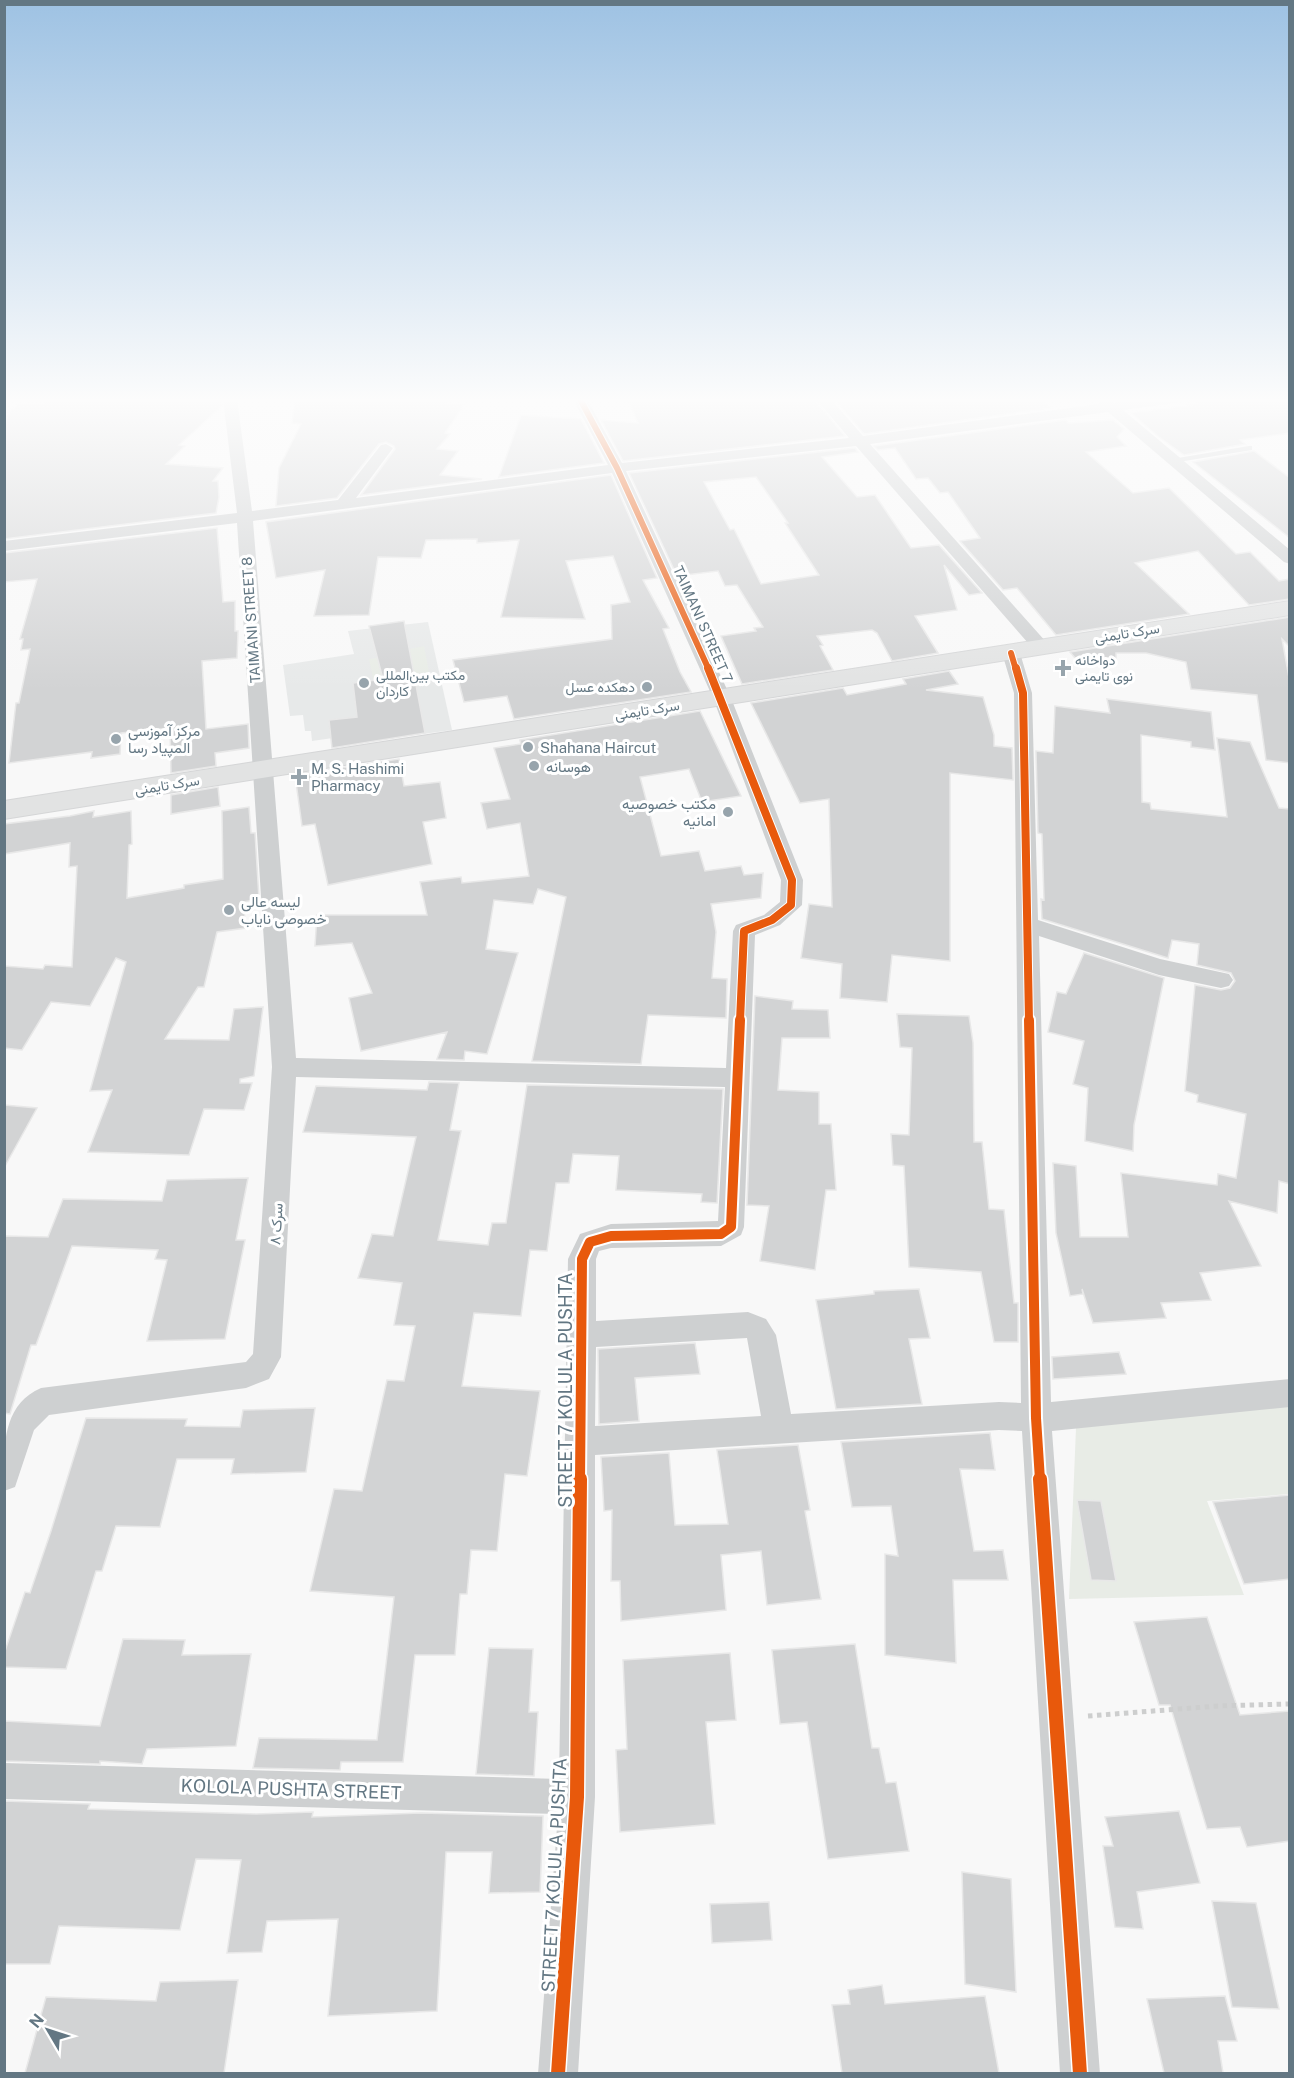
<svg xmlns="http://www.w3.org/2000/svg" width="1294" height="2078" font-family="'Public Sans',Vazirmatn,sans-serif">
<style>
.built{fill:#e7e9e9}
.green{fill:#e8ece6}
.building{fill:#d2d3d4;stroke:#e8e8e8;stroke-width:1.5;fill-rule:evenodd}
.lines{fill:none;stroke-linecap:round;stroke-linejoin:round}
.secondary-casing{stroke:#d5d6d7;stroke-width:2}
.path{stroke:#cdcece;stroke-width:5;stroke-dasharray:4.5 4.5;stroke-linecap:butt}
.service{fill:#ced0d1;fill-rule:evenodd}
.minor{fill:#ced0d1;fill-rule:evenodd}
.secondary{fill:#e2e3e3;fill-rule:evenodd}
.cycleway-far3-casing{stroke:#fff;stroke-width:8}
.cycleway-far2-casing{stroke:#fff;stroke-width:10}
.cycleway-far1-casing{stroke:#fff;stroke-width:14}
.cycleway-casing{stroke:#fff;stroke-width:17}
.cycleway-far3{stroke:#e8590c;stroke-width:6}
.cycleway-far2{stroke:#e8590c;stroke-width:8}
.cycleway-far1{stroke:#e8590c;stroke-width:10}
.cycleway{stroke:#e8590c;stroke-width:14}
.poi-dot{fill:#97a4ac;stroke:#fff;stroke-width:2}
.labels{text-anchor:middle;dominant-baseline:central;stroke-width:6;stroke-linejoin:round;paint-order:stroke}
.far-street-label{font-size:14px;fill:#637783;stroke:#fff}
.far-poi-label{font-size:14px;fill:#637783;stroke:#fff;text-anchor:start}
.poi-label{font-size:15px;fill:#637783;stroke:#fff;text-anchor:start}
.street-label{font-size:15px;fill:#637783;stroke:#fff}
.near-street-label{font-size:18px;fill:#637783;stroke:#fff}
</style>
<rect width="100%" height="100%" fill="#f8f8f8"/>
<path class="built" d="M428,622L452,730L335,746L333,738L312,741L311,731H305L303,715L290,716L283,665L354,654L348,631Z"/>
<path class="green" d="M424,646L429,672L373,679L369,659L404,654L410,649Z
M1289,1405V1494L1207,1501L1244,1595L1069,1599L1076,1428Z"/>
<path class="building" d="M47,399H221L222,406L179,445L185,446L166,464L223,468L213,481H218L219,497L216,513L4,539V425L12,408L16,407L17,404L45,403Z
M295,399H448L445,403L464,405L445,433L450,434L437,449L458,451L440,475L482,479L361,495L395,449L394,446L386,442L379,444L337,498L276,506L279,468L301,424L292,423Z
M645,399H814L845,436L623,461L601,420L638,423L628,401Z
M834,399H1041L1051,408L864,434Z
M1192,399H1290V433L1240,440L1245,444L1184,455L1159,437L1131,413L1198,404Z
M521,415L581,419L604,463L499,477Z
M1065,420L1069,423L1113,420L1124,429L1117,437L1126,446L1086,452L1133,493L1169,488L1236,554L1250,552L1279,581L1290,579V599L1249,605L1198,551L1135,563L1189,614L1056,635L1017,588L1003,590L960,541L980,538L948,492L940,493L928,478L916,479L895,448L878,450L874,446Z
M855,448L858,452L822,457L857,497L875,495L911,548L939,545L982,593L969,595L944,565L957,610L915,616L938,653L892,661L877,633L872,630L817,636L823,645L820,646L833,670L742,684L721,636L756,631L754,628L763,627L737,585L725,586L718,571L677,576L629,473ZM756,477L788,523H785L819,575L761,584L734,529L730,530L704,482Z
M1254,451L1290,478V538L1193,462Z
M611,475L657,578L643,580L669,628L663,629L680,672L691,692L514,719L507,696L464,702L453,660L612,639L611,605L630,602L613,556L566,561L585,619L501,617L519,540L477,543V539L426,540L421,558L378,557L369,615L314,616L325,570L276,578L266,522Z
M217,528L223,602L235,601V631H238L237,658L202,661L206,729L248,724L249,748L215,753L216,766L171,773L170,728L121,733L120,754L91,758L92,752L9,763L16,703H19L30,649L21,650L23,639H20L37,579L4,582V553Z
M1290,617V647L1282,639L1290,683V763L1266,760L1257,695L1191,689L1186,662L1146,653H1116V658L1080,664L1070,652Z
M404,621L425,733L332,748L329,720L357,717L353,683L383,679L369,626Z
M949,671L958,684L926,690L983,697L994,735V746L1012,748L1013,780L950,773V961L892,955L887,1002L840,998L842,964L801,958L809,904L832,907L829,799L800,803L751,703L843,688L847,695L906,684L903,679Z
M1107,699L1211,712L1215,750L1191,747V742L1141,735L1142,802L1150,803L1151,809L1227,817L1217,738L1250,742L1279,808L1290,809V1184L1279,1181L1277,1213L1229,1201L1261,1266L1200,1273L1211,1300L1161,1303L1166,1318L1093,1323L1082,1289L1083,1294L1070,1296L1056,1233L1053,1163L1076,1166L1080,1237H1128L1121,1173L1217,1185L1218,1174L1236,1178L1246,1114L1197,1102L1198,1095L1185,1091L1195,985L1221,990L1230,988L1235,981L1231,973L1197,965L1199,944L1172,940L1168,958L1042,919L1041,899L1044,900L1042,834L1038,833L1036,751L1053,753L1055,706L1110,713Z
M700,711L741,796L702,802L689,769L640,777L661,856L699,851L705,871L741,866L744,875L763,873L761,898L711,904L716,932L712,978L727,979L726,1018L648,1015L641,1064L532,1061L566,897L538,889L533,904L494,900L486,949L518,953L487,1054L465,1051L464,1060L437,1059L447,1032L361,1051L349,998L372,993L352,943L315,946L317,915H427L420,882L461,877L462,883L529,876L520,823L487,829L481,803L510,799L494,748L521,744L520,740Z
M399,759L404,786L440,782L446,818L423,822L432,864L328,885L315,824L302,826L295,775Z
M218,787L220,806L171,814V795Z
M249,807L251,833H255L259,899L243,902L246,928L217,932L204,987H198L165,1039L229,1040L234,1009L263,1007L254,1076L240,1079V1083H252L244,1110L204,1109L189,1155L88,1152L112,1090L90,1091L126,962L116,958L90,1006L51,1002L22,1050L4,1048V966L43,969L45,965L72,967L77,866L69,867L70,843L4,854V824L70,816L94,811L93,817L131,811L132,844L129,845L127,898L184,888V885L223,879L222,811Z
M1084,953L1164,978L1134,1125L1133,1151L1085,1141L1088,1088L1073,1084L1084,1041L1048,1032L1057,992L1066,994Z
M755,996L793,1001L792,1009L828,1010L830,1038H782L778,1090L819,1092V1124H831L836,1190H826L815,1270L760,1261L769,1206L747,1205Z
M897,1014L969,1016L973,1043L974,1142H982L989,1209L1004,1210L1014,1303H1018V1342H994L981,1272L909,1267L904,1166L893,1165L891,1134L909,1135L912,1048L900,1047Z
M429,1082L459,1083L450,1130L461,1131L438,1240L488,1245L492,1223H506L527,1085L723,1089L717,1203L701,1202L702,1194L616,1190L619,1156L573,1154L569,1183H556L547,1251L530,1250L521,1316L474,1313L462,1386L540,1391L527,1476L505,1474L497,1551L471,1550L467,1594H460L455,1655H415L403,1762H341L340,1770L253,1768L259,1738L377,1740L394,1597L310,1591L334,1489L362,1491L387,1380L404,1381L415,1326L394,1325L402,1283L358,1278L372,1234L393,1236L416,1137L303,1132L316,1086L427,1090Z
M4,1105L37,1108L4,1168Z
M248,1178L236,1240H245L225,1339L147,1341L167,1260L155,1259L158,1250L72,1246L36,1345H31L10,1414L4,1413V1236L48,1237L63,1199L162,1201L167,1180Z
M919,1289L930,1338L909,1339L922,1404L836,1409L816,1300L874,1294V1291Z
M695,1343L700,1374L635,1378L639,1421L599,1424L598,1349Z
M1119,1352L1126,1374L1053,1379L1052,1357Z
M315,1408L306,1472L231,1474L234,1459H177L160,1527L116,1526L102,1571H96L66,1669L4,1667V1654L25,1592L30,1593L51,1531L86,1418L187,1419L185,1426L240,1427L243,1410Z
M990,1433L995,1470L960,1469L974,1551L1003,1550L1008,1580H953L956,1663L885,1655V1554L898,1556L891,1506L852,1507L841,1442Z
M798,1445L810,1510L805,1511L821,1599L767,1605L761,1551L721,1555L726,1610L621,1621L620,1581H611L612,1510L604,1511L601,1457L669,1453L675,1525L728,1524L717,1450Z
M1290,1495V1579L1244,1584L1213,1502Z
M1077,1500L1101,1501L1116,1581L1091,1580Z
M1207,1617L1240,1715L1290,1711V1841L1247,1847L1240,1827L1207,1829L1170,1705H1159L1134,1622Z
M123,1639L185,1640L182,1655L251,1654L236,1746L147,1749L142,1764L100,1761V1764L4,1761V1721L100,1726Z
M855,1644L872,1748H879L886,1783L896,1782L909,1851L828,1859L807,1722L780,1724L772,1650Z
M489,1648L533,1649L529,1712H538L534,1776L476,1774Z
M730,1653L736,1720L706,1722L715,1824L620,1832L616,1750L627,1749L623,1660Z
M4,1801L90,1804L88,1809L256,1814L313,1812L312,1817L421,1813L543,1816L540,1892L489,1893L492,1852H446L437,2011L328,2016L338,1919L267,1921L262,1952L227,1953L241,1860L196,1859L180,1930L59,1926L50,1964H4Z
M1179,1811L1200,1883L1137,1892L1143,1929L1115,1927L1103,1846H1113L1105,1817Z
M962,1872L1011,1879L1016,1992L965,1984Z
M1212,1901L1256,1903L1279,2009L1232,2007Z
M769,1902L772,1940L712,1943L710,1904Z
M238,1980L224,2073H25L46,1997L156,2001L160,1982Z
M882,1985L885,2004L985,1996L999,2073H842L832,2005L850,2004L848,1990Z
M1225,1996L1237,2041H1218L1223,2073H1164L1147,1999Z"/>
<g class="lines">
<g class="secondary-casing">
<path id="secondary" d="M1290,601V615L4,819V801Z"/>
</g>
<path class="path" d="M1088,1716L1218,1706L1290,1704"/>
<path class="service" d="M1249,446H1252V450L1172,463L1168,461L1172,459Z"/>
<path class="minor" d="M223,399H237L252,511L338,500L381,445L386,444L393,448L356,498L608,465L573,399H587L622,463L849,438L816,399H831L863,436L1099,404L1098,399H1110L1114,403L1143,399H1183L1176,403L1123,410L1290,550V564L1284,562L1108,412L870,444L1047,643L1050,647L1047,651H1035L856,446L626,471L731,698L803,880L802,905L780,925L755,935L744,1227L741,1235L721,1246L611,1248L599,1251L596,1259V1321L748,1312L766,1319L776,1335L791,1414L999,1402L1021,1403L1014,693L1002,653L1005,649H1017L1020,653L1032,693L1038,920L1160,959L1229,974L1233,980L1229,986L1221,988L1159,975L1039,936L1051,1402L1290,1379V1407L1052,1431L1100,2074H1060L1022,1431L999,1430L595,1455V1797L578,2074H538L558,1814L4,1799V1763L559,1779L568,1259L580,1234L611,1224L718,1221L725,1087L296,1077L281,1357L269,1379L246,1388L49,1415L34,1430L15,1487L4,1491C4,1451 0,1406 41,1388L246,1362L253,1354L272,1067L237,523L4,551V541L237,513ZM612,473L713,698L781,880L780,902L764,915L736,925L733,931L726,1068L296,1058L253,521ZM747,1338L761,1416L595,1426L596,1347Z"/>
<use href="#secondary" class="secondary"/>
<g class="cycleway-far3-casing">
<path id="cycleway-far3" d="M580,399L617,468L709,670
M1011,653L1016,670"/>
</g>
<g class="cycleway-far2-casing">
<path id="cycleway-far2" d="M708,668L792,880L791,905L772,920L744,931L740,1021
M1016,668L1023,693L1029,1021"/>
</g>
<g class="cycleway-far1-casing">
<path id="cycleway-far1" d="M1029,1020L1036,1418L1040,1480
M580,1480L582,1259L590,1242L611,1236L721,1234L731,1227L740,1020"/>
</g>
<g class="cycleway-casing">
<path id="cycleway" d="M1040,1479L1080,2074
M558,2074L577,1797L580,1479"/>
</g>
<use href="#cycleway-far3" class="cycleway-far3"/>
<use href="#cycleway-far2" class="cycleway-far2"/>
<use href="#cycleway-far1" class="cycleway-far1"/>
<use href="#cycleway" class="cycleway"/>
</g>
<linearGradient id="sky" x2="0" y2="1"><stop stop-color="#9ec2e3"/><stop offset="0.58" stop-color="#fcfcfc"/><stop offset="1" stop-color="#fcfcfc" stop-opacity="0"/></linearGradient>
<rect width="1294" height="690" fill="url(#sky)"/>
<g class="poi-dot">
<path d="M1060 659h6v6h6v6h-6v6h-6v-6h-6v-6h6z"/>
<circle cx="364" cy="683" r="6"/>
<circle cx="647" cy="687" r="6"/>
<circle cx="116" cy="739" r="6"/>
<circle cx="528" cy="747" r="6"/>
<circle cx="534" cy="766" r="6"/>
<path d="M296 768h6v6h6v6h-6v6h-6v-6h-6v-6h6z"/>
<circle cx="728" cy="812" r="6"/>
<circle cx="229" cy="910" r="6"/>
</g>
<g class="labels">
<g class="far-street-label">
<text transform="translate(251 620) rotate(-94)">TAIMANI STREET 8</text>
<text transform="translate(703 624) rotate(66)">TAIMANI STREET 7</text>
<text transform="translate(1127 633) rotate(-9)">سرک تایمنی</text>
<text transform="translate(647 710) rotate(-9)">سرک تایمنی</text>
<text transform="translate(167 785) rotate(-9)">سرک تایمنی</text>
</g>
<g class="far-poi-label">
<text x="1075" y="660">دواخانه<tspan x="1075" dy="16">نوی تایمنی</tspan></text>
<text x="376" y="675">مکتب بین‌المللی<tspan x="376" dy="16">کاردان</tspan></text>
<text x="635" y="687" text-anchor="end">دهکده عسل</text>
</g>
<g class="poi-label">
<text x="128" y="730">مرکز آموزسی<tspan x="128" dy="17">المپیاد رسا</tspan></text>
<text x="540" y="747">Shahana Haircut</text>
<text x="546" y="766">هوسانه</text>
<text x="311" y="768">M. S. Hashimi<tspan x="311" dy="17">Pharmacy</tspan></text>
<text x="716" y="803" text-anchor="end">مکتب خصوصیه<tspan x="716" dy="17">امانیه</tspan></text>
<text x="241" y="901">لیسه عالی<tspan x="241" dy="17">خصوصی نایاب</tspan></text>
</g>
<g class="street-label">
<text transform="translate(276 1224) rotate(-86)">سرک ۸</text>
</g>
<g class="near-street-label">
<text transform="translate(565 1390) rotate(-90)">STREET 7 KOLULA PUSHTA</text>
<text transform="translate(291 1789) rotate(2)">KOLOLA PUSHTA STREET</text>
<text transform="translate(554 1875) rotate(-87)">STREET 7 KOLULA PUSHTA</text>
</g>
</g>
<rect width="1294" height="2078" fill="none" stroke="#637783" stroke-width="12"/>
<g transform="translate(48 2030) rotate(309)" stroke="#ffffff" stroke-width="4.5" paint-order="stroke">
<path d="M0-4.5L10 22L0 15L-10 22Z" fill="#637783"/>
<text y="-9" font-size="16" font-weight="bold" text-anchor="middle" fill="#637783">N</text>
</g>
</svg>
